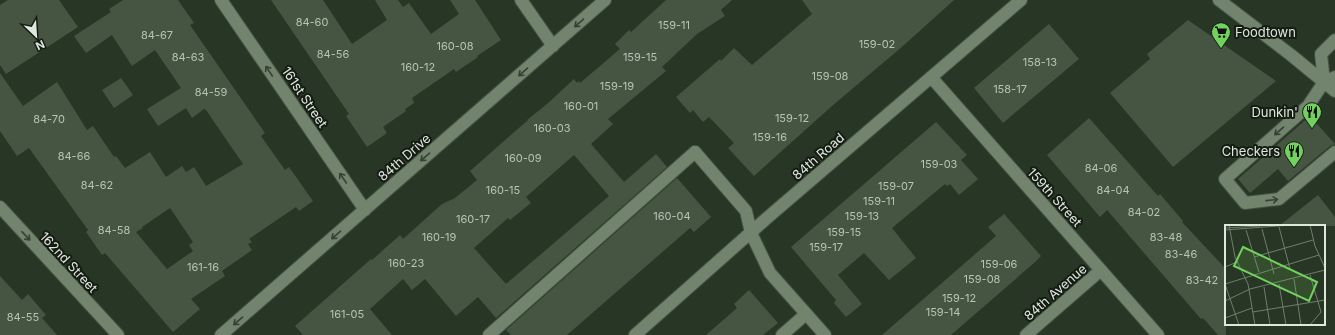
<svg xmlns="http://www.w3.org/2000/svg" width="1335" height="335" font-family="Inter,sans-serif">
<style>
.building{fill:#455542;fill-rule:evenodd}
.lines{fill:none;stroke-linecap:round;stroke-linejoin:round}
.lane-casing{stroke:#465344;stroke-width:14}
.street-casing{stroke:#465344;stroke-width:14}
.secondary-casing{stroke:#465344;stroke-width:14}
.lane{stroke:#72836e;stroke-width:12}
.street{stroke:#72836e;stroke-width:12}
.secondary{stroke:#72836e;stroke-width:12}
.oneway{stroke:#364034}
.labels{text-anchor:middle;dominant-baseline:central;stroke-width:4;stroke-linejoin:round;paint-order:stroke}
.number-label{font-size:11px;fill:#b8c3b6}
.poi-label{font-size:13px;fill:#dee8dc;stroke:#151c14;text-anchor:end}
.street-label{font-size:13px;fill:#dee8dc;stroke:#151c14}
.inset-road{fill:none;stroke:#717e6e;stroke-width:1}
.view{fill:#72d25e;fill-opacity:0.15;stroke:#72d25e;stroke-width:2}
.inset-edge{fill:none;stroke:#dee8dc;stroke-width:2}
</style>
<rect width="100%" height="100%" fill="#283725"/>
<path class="building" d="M8,0H59L78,27L6,74L0,65V5Z
M123,0H178L194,23L190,25L265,133L261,136L285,170L289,167L313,201L299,211L296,207L249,239L252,242L248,244L252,250L222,271L225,276L191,299L200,309L173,332L105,253L102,255L86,232L88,230L29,148L17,156L0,131V73L23,106L57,82L87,130L93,126L114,157L116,156L125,168L150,152L166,177L182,166L186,172L194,167L206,186L243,164L206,110L204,109L192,118L186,108L158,126L147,109L181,88L155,50L132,66L112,35L86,53L74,36L111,12L109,9ZM170,208L193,242L189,245L193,251L167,269L136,232L143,228L142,227Z
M271,0H323L352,44L387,20L375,0H398L403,7L409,3L431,34L459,14L450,0H475L501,40L477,56L478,57L456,72L454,69L412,98L414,103L405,109L406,111L383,127L387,133L367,147L346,116L349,114Z
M666,0H732L721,10L725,16L697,34L662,67L666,71L608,119L613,124L591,144L624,182L656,154L667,167L496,318L478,297L456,316L425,279L412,290L403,279L370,309L392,335H303L295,326L371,259L372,260L400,235L403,239L442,204L455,198L477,180L470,171L528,120H527L547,104L574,79L577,83L579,81L580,83L620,49L615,44L629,30L631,32ZM574,155L609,196L506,284L474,248L508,218L510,220L531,203L526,197Z
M802,0H954L903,46L832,106L754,176L728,148L734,143L709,117L703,122L693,110L690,113L676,97L720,59L721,61L734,48L752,65L812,14Z
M1188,20L1276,81L1173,167L1110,93L1150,59L1147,54Z
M1049,24L1079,59L1003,123L974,88Z
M121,78L133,95L114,108L102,90Z
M1310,116L1335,144L1330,146L1288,181L1278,169L1250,193L1238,179Z
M1089,118L1158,196L1160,194L1183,221L1182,222L1226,269V335H1218L1203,318L1201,319L1107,210L1100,217L1047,155Z
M936,122L967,155L961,160L978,179L959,195L950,184L947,186L945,184L892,228L916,258L889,280L864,253L838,275L862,304L846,317L834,303L836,300L791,247Z
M677,178L711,217L694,232L690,228L567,335H511L506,330Z
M1318,195L1335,217V226H1279Z
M1004,214L1041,256L1034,263L951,335H882L996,236L988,227Z
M0,276L22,300L28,294L46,315L42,318L57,335H0Z
M749,290L778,323L763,335H706L737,308L734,304Z"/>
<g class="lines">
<g class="lane-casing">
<path id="lane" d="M1324,82L1308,106L1225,179L1245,203L1279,199L1335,152
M489,335L695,152
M782,335L806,314"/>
</g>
<g class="street-casing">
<path id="street" d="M221,0L365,210
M521,0L553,46
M1335,40L1321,54L1324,82L1335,77
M931,77L1158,335
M695,152L746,211L751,233L770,273L825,335
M0,207L118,335
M221,335L605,0
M635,335L767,218L1021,0
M1026,335L1101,270"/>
</g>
<g class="secondary-casing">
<path id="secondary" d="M1219,0L1291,55L1335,91"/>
</g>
<use href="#lane" class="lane"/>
<use href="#street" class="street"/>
<use href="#secondary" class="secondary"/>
</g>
<defs><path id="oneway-shaft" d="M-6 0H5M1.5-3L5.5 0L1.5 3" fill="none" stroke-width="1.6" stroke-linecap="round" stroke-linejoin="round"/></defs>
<g class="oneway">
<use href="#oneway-shaft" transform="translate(579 23) rotate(139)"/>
<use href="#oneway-shaft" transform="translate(269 71) rotate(-124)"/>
<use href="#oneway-shaft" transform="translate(523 72) rotate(139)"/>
<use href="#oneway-shaft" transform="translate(1279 131) rotate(139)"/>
<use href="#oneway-shaft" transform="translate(425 157) rotate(139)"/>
<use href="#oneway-shaft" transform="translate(343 178) rotate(-124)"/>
<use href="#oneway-shaft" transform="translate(1272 200) rotate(-6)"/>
<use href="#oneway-shaft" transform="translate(336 235) rotate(139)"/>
<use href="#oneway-shaft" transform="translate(26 236) rotate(47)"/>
<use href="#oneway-shaft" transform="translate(238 321) rotate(139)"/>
</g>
<defs>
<g id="supermarket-pin" transform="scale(1)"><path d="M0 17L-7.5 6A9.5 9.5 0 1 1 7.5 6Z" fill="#72d25e" stroke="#151c14"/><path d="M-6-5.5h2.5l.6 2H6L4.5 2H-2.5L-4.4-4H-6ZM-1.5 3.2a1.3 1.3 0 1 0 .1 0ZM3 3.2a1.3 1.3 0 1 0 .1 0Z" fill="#111"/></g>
<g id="restaurant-pin" transform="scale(1)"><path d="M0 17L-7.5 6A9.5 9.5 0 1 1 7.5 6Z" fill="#72d25e" stroke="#151c14"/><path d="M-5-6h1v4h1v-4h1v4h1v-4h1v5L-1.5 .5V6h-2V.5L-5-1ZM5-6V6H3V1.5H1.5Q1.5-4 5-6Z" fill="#111"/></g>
</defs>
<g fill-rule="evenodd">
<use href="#supermarket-pin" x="1221" y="32"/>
<use href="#restaurant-pin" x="1312" y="112"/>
<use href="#restaurant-pin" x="1294" y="151"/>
</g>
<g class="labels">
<g class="number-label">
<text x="312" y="22">84-60</text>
<text x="674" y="25">159-11</text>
<text x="157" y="35">84-67</text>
<text x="877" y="44">159-02</text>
<text x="455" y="46">160-08</text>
<text x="333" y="54">84-56</text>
<text x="188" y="57">84-63</text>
<text x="640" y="57">159-15</text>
<text x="1040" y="62">158-13</text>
<text x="418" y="67">160-12</text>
<text x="830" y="76">159-08</text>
<text x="617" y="86">159-19</text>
<text x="1010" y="89">158-17</text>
<text x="211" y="92">84-59</text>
<text x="581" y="106">160-01</text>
<text x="792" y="118">159-12</text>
<text x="49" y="119">84-70</text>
<text x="552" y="128">160-03</text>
<text x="770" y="137">159-16</text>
<text x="74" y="156">84-66</text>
<text x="523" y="158">160-09</text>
<text x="939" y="164">159-03</text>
<text x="1101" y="168">84-06</text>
<text x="97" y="185">84-62</text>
<text x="896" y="186">159-07</text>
<text x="503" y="190">160-15</text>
<text x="1113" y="190">84-04</text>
<text x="879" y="201">159-11</text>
<text x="1144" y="212">84-02</text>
<text x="672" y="216">160-04</text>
<text x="862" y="216">159-13</text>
<text x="473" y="219">160-17</text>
<text x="114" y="230">84-58</text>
<text x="844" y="232">159-15</text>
<text x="439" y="237">160-19</text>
<text x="1166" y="237">83-48</text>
<text x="826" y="247">159-17</text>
<text x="1181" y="254">83-46</text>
<text x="406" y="263">160-23</text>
<text x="999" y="264">159-06</text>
<text x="203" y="267">161-16</text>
<text x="982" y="279">159-08</text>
<text x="1202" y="280">83-42</text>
<text x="959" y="298">159-12</text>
<text x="943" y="312">159-14</text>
<text x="347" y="314">161-05</text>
<text x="23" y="317">84-55</text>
</g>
<g class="poi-label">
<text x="1235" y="32" text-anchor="start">Foodtown</text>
<text x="1298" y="112">Dunkin'</text>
<text x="1280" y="151">Checkers</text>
</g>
<g class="street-label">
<text transform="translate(305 97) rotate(56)">161st Street</text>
<text transform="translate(818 156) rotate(-41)">84th Road</text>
<text transform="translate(404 157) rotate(-41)">84th Drive</text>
<text transform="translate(1055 197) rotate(48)">159th Street</text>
<text transform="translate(69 262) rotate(47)">162nd Street</text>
<text transform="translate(1055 292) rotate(-41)">84th Avenue</text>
</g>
</g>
<g transform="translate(1225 225)">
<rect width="100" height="100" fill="#283725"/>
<path class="inset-road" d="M4,0L10,32L23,59L30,100M85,0L90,21L100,43M54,2L65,44M0,3L52,0M37,4L49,49M0,5L66,0M21,5L34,47M29,32L88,15M0,42L12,37M85,50L96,87L85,100M69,54L76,100M0,59L94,30M0,59L14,100M54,59L61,100M39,62L45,100M0,76L25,64L100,45M28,87L100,75M0,93L27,83"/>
<path class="view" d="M18,22L92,57L84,76L9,41Z"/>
<rect width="100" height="100" class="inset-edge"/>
</g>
<g transform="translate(36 36) rotate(155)" stroke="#151c14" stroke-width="3" paint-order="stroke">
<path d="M0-3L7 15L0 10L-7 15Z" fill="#dee8dc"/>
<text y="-6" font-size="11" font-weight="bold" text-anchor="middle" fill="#dee8dc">N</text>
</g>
</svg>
